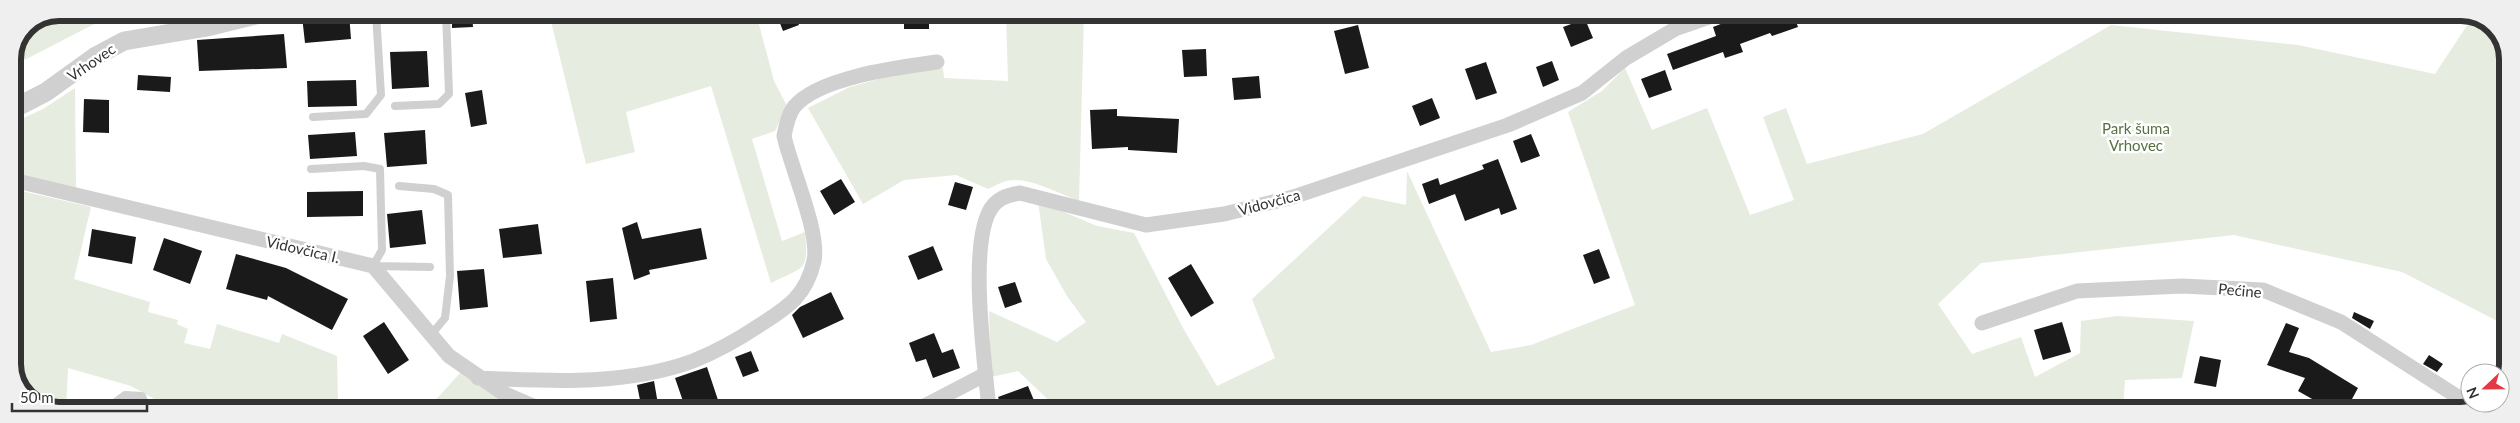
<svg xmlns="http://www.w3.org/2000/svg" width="2520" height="423" font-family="Lato,sans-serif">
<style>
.green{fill:#e6ecdf}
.building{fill:#1a1a1a}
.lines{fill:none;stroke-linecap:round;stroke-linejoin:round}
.service{stroke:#d0d0d0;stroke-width:8}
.minor{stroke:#d0d0d0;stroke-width:15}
.tertiary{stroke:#d0d0d0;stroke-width:19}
.labels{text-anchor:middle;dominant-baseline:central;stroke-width:5;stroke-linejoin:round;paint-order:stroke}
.street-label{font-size:15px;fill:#333;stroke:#fff}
.park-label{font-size:15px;fill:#56703f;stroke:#fff}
.rim{fill:none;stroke:#333;stroke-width:6}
</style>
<rect width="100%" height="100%" fill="#fff"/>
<path class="green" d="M59,13H211L202,15L100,21L13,66V59L26,26Z
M549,13H756L774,81L787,106L775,131L752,139L782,241L805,232C809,273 804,266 771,283L711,86L626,112L635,152L586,164Z
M1006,13H1084L1079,201C1060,194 1035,180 1014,180C1005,180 996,185 988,189L956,175L904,180L863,204L808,108L850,87L889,76L943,68L944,78L1008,81Z
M2456,13H2467L2494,26L2507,53V326L2402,272L2234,235L1981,263L1938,304L1972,354L2021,337L2035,377L2080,353L2081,321L2117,316L2194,321L2182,378L2125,380L2123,410H1059L1018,371L991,377L989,311L1057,342L1086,322L1067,296L1046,259L1038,201L1097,226L1134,233L1183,328L1217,386L1275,358L1252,299L1363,196L1406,205L1407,171L1491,352L1531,345L1635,305L1568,112L1602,91L1625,68L1652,130L1707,108L1750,215L1794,200L1763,117L1786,108L1807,164L1923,134L2111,25L2298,45L2435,74L2470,21Z
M75,88L76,191L13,176V123L43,109Z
M13,189L91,207L74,279L150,302L148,312L178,320L177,324L188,329L184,343L210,349L217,324L279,343L282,334L337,356L338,404L343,410H174L131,386L68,368L66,410H53L26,397L13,370Z
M461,372L501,399L493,410H431L430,406Z"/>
<path class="building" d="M349,13L351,39L305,43L302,16Z
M452,13H472L473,27L452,28Z
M776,13H794L799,25L783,31Z
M904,13H929V29H904Z
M1730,13H1793L1798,27L1772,36L1770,33L1740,44L1743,52L1725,58L1723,52L1673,70L1667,54L1716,36L1713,27L1731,20Z
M1585,19L1593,38L1571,47L1563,27Z
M1358,25L1369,68L1345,74L1334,31Z
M284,34L287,68L199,71L197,40Z
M1206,49L1207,76L1184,77L1182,50Z
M427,51L429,87L392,89L390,52Z
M1552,61L1559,80L1543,87L1536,67Z
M1486,62L1497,93L1476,100L1465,69Z
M1665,70L1672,90L1649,98L1641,79Z
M138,75L171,77L170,92L137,90Z
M1259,76L1261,98L1234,100L1232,78Z
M356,80L357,106L308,107L307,81Z
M482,90L487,124L471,127L465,93Z
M1432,98L1440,118L1420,126L1412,106Z
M84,99L109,100V133L83,132Z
M1117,109V116L1179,119L1177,153L1128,150V147L1092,149L1090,110Z
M425,130L427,164L387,167L384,133Z
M355,132L357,156L310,159L308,135Z
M1531,134L1540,156L1521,163L1513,141Z
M1498,159L1517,209L1501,215L1499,208L1465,221L1455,194L1429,204L1422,184L1438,178L1440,185L1484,169L1482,165Z
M841,179L855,202L834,215L820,191Z
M955,182L973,187L966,210L948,205Z
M363,191V216L307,217V192Z
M422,210L426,244L390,248L387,214Z
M637,222L642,239L701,228L707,259L649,270L650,274L634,280L622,228Z
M538,224L542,254L503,258L499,229Z
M92,229L136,237L132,264L88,256Z
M164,238L202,251L190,284L153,270Z
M933,246L943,270L918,280L908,256Z
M1599,249L1610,278L1594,284L1583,255Z
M236,254L286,268L348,299L332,330L268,296L267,300L226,289Z
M1191,264L1214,303L1191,317L1168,278Z
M484,269L488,307L460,310L457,271Z
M613,278L617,319L590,322L586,281Z
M1015,282L1022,302L1005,308L998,287Z
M831,292L844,319L803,338L792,315L800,307Z
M2354,312L2374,321L2370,329L2352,318Z
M384,322L409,360L388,374L363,336Z
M2062,322L2071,352L2043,360L2034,330Z
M2286,323L2299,328L2289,352L2309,358L2358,388L2346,410H2341L2323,400L2321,404L2298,391L2305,378L2267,365Z
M934,333L942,353L953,349L960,368L933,378L926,359L916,362L909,343Z
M751,351L759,371L743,377L735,357Z
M2429,355L2443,364L2437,372L2423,364Z
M2200,356L2221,360L2216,387L2194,383Z
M707,367L719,403L697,410H686L675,378Z
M654,381L659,410H642L637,385Z
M1028,386L1038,410H1003L998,397Z"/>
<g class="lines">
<path class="service" d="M395,106L439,104L449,94L446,13
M313,117L366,114L381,95L376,13
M311,169L364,166L380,169L382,250L373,266L430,267
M399,186L434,189L448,195L450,276L445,318L430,336
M108,410L109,407L125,395L142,396L148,410"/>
<path class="minor" d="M13,180L373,266L449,356L503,393L542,410
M1982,323L2077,291L2182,286L2263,290L2341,322L2472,406
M478,378C549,381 625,386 693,361C716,352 739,339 760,325C788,307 806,296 814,261C820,232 791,168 784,136C786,126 788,115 794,107C818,77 901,67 937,62
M917,410L986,374
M989,410C985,363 969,252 989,212C995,199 1007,195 1020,193L1146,225L1224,214L1293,197L1508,125L1582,93L1626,58L1675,29L1721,13"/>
<path class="tertiary" d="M13,109L46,92L96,56L124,41L207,27L264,13"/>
</g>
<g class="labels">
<g class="street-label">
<text transform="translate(91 62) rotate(-34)">Vrhovec</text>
<text transform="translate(1269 202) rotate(-15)">Vidovčica</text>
<text transform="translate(303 249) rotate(13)">Vidovčica I.</text>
<text transform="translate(2240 290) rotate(5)">Pećine</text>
</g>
<g class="park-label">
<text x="2136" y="128">Park šuma<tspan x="2136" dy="17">Vrhovec</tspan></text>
</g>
</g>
<path d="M0 0H2520V423H0ZM59 21H2461A38 38 0 0 1 2499 59V364A38 38 0 0 1 2461 402H59A38 38 0 0 1 21 364V59A38 38 0 0 1 59 21Z" fill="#efefef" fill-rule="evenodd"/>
<path class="rim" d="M59 21H2461A38 38 0 0 1 2499 59V364A38 38 0 0 1 2461 402H59A38 38 0 0 1 21 364V59A38 38 0 0 1 59 21Z"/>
<g transform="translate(2485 388) rotate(248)"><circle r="24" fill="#ffffff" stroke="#adadad"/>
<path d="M0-4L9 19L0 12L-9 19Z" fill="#e63946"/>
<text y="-8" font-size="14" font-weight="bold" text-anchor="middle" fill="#333333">N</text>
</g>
<path d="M12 403v8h135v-8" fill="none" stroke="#333333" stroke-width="2.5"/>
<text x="20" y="403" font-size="15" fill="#333333" stroke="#ffffff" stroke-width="4" paint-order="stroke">50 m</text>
</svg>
